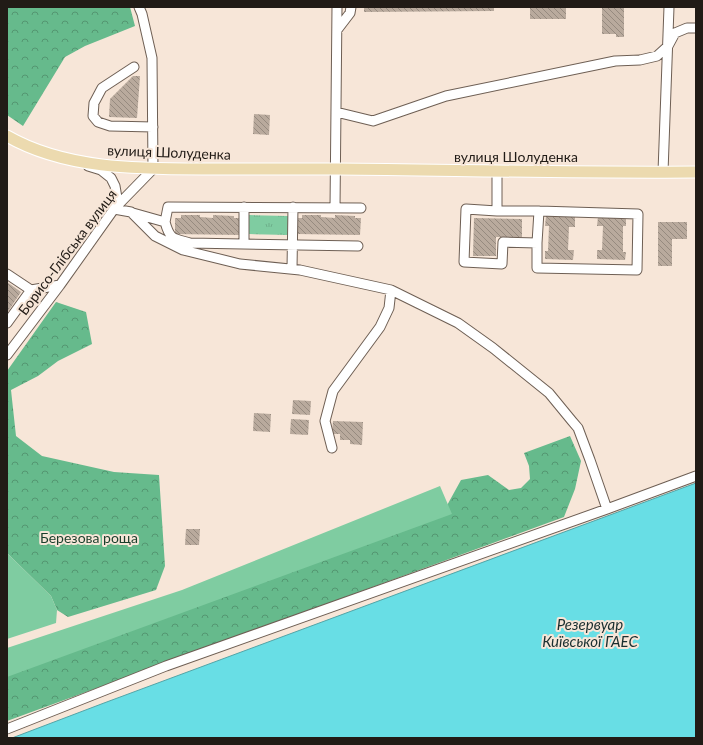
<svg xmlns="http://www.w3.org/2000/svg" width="703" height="745" font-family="Lato,sans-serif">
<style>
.grass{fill:url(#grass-tufts)}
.forest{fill:url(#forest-crowns)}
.garden{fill:#7fcca1}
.water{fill:#68dee5;stroke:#53a4a7}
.building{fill:url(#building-back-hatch)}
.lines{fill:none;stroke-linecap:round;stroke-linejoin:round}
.minor-casing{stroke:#6e5f54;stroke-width:11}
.major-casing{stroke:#fff;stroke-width:13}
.minor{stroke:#fff;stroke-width:9}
.major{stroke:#ecdaaf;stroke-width:11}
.labels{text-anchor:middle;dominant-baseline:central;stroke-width:4;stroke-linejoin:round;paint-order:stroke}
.street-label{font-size:14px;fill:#211b16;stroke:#f7e6d8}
.park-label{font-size:14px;fill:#1a3e2b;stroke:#f7e6d8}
.water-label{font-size:15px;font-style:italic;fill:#1a2f30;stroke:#f7e6d8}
</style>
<defs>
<pattern id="grass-tufts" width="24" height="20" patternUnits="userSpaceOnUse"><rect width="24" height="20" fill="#7fcca1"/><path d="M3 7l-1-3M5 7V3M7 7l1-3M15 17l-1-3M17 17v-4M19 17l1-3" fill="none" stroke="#6daf8a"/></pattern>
<pattern id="forest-crowns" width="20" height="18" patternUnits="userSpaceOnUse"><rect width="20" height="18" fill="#66ba8c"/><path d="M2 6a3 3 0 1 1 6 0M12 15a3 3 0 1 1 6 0" fill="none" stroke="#549671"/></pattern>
<pattern id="building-back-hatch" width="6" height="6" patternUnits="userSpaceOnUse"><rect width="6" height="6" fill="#b9aa9d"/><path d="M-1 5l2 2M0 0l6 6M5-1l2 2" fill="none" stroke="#968a7f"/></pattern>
</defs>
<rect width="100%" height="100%" fill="#f7e6d8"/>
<path class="grass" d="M249,215L288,216V235L249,234Z"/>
<path class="forest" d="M7,7H130L135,26L85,46L65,57L23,126L7,115Z
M56,302L86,312L92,344L58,361L38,376L11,390L16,436L42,456L114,472L159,475L165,566L156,590L68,617L57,610L51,596L7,553V371Z
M570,436L581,461L575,489L564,517L7,721V656L445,509L461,480L488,475L509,490L521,488L530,479L529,466L524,453Z"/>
<path class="garden" d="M440,486L452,514L7,677V648L182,590Z
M7,553L51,596L57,610L56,623L7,639Z"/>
<path class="water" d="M696,483V738H12L104,703Z"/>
<path class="building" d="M364,7H494V11L364,12Z
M530,7H566V19H530Z
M602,7H624V37H616V34H602Z
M133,76H140L137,118L109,117L110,99Z
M254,114L270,115L269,135L253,134Z
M181,215H200V217L213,218V215L234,216V218H239V235L175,234V218H181Z
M302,215H321V217L335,218V215L355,216V218H361L360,235L297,234V218H302Z
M546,216L575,217V227H569L568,250H574L573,260L545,259V251H548L549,226H545Z
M598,217L626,218V226H623V252H626L625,260L597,259V250H602L603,226H597Z
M474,218L522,219V237H496V256H473Z
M658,222H687V239H672V266H658Z
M7,282L21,292L7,313Z
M293,400L311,401L310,415L292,414Z
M254,413L271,414L270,432L253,431Z
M291,419L309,420L308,435L290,434Z
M333,421L363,422L362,445L350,444V440H340V434H332Z
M186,529H200L199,545H185Z"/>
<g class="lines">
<g class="minor-casing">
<path id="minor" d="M337,30L350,13L351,7
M134,67L102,88L94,103L93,116L98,122L110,126L153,127
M336,112L373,121L446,96L615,61L640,60L657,56L668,46L675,33L687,28H696
M88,166L101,170L111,178L115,186L117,198L114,209L131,212L155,236L183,250L240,264L300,270L391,290L458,323L493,348L549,393L572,421L578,428L590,460L607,509
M497,171V211L466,209L464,262L502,264L503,242L537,243L539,211H497
M663,172L669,7
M335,208L337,7
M133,213L165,222C170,240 173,238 190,243L358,246
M165,222L168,207L361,208
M537,243V268L637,270L638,214L539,211
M244,244V207
M292,269L293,207
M7,274L31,290
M7,323L31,290L60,285
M7,355L60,285L114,209L153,169L152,58L142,14L139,7
M332,448L325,421L333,391L380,327L389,308L391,290
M7,729L166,666L607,509L696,476"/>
</g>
<g class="major-casing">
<path id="major" d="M7,136C66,170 141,169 208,169C251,169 294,169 337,169C456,170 576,173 696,172"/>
</g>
<use href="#minor" class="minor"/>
<use href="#major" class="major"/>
</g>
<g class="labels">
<g class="street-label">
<text transform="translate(169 152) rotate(2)">вулиця Шолуденка</text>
<text x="516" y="156">вулиця Шолуденка</text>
<text transform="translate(67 252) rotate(-53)">Борисо-Глібська вулиця</text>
</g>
<g class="park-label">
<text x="89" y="537">Березова роща</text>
</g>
<g class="water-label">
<text x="590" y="624">Резервуар<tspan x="590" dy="17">Київської ГАЕС</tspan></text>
</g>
</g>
<rect width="703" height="745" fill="none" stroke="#211b16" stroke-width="16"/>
</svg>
